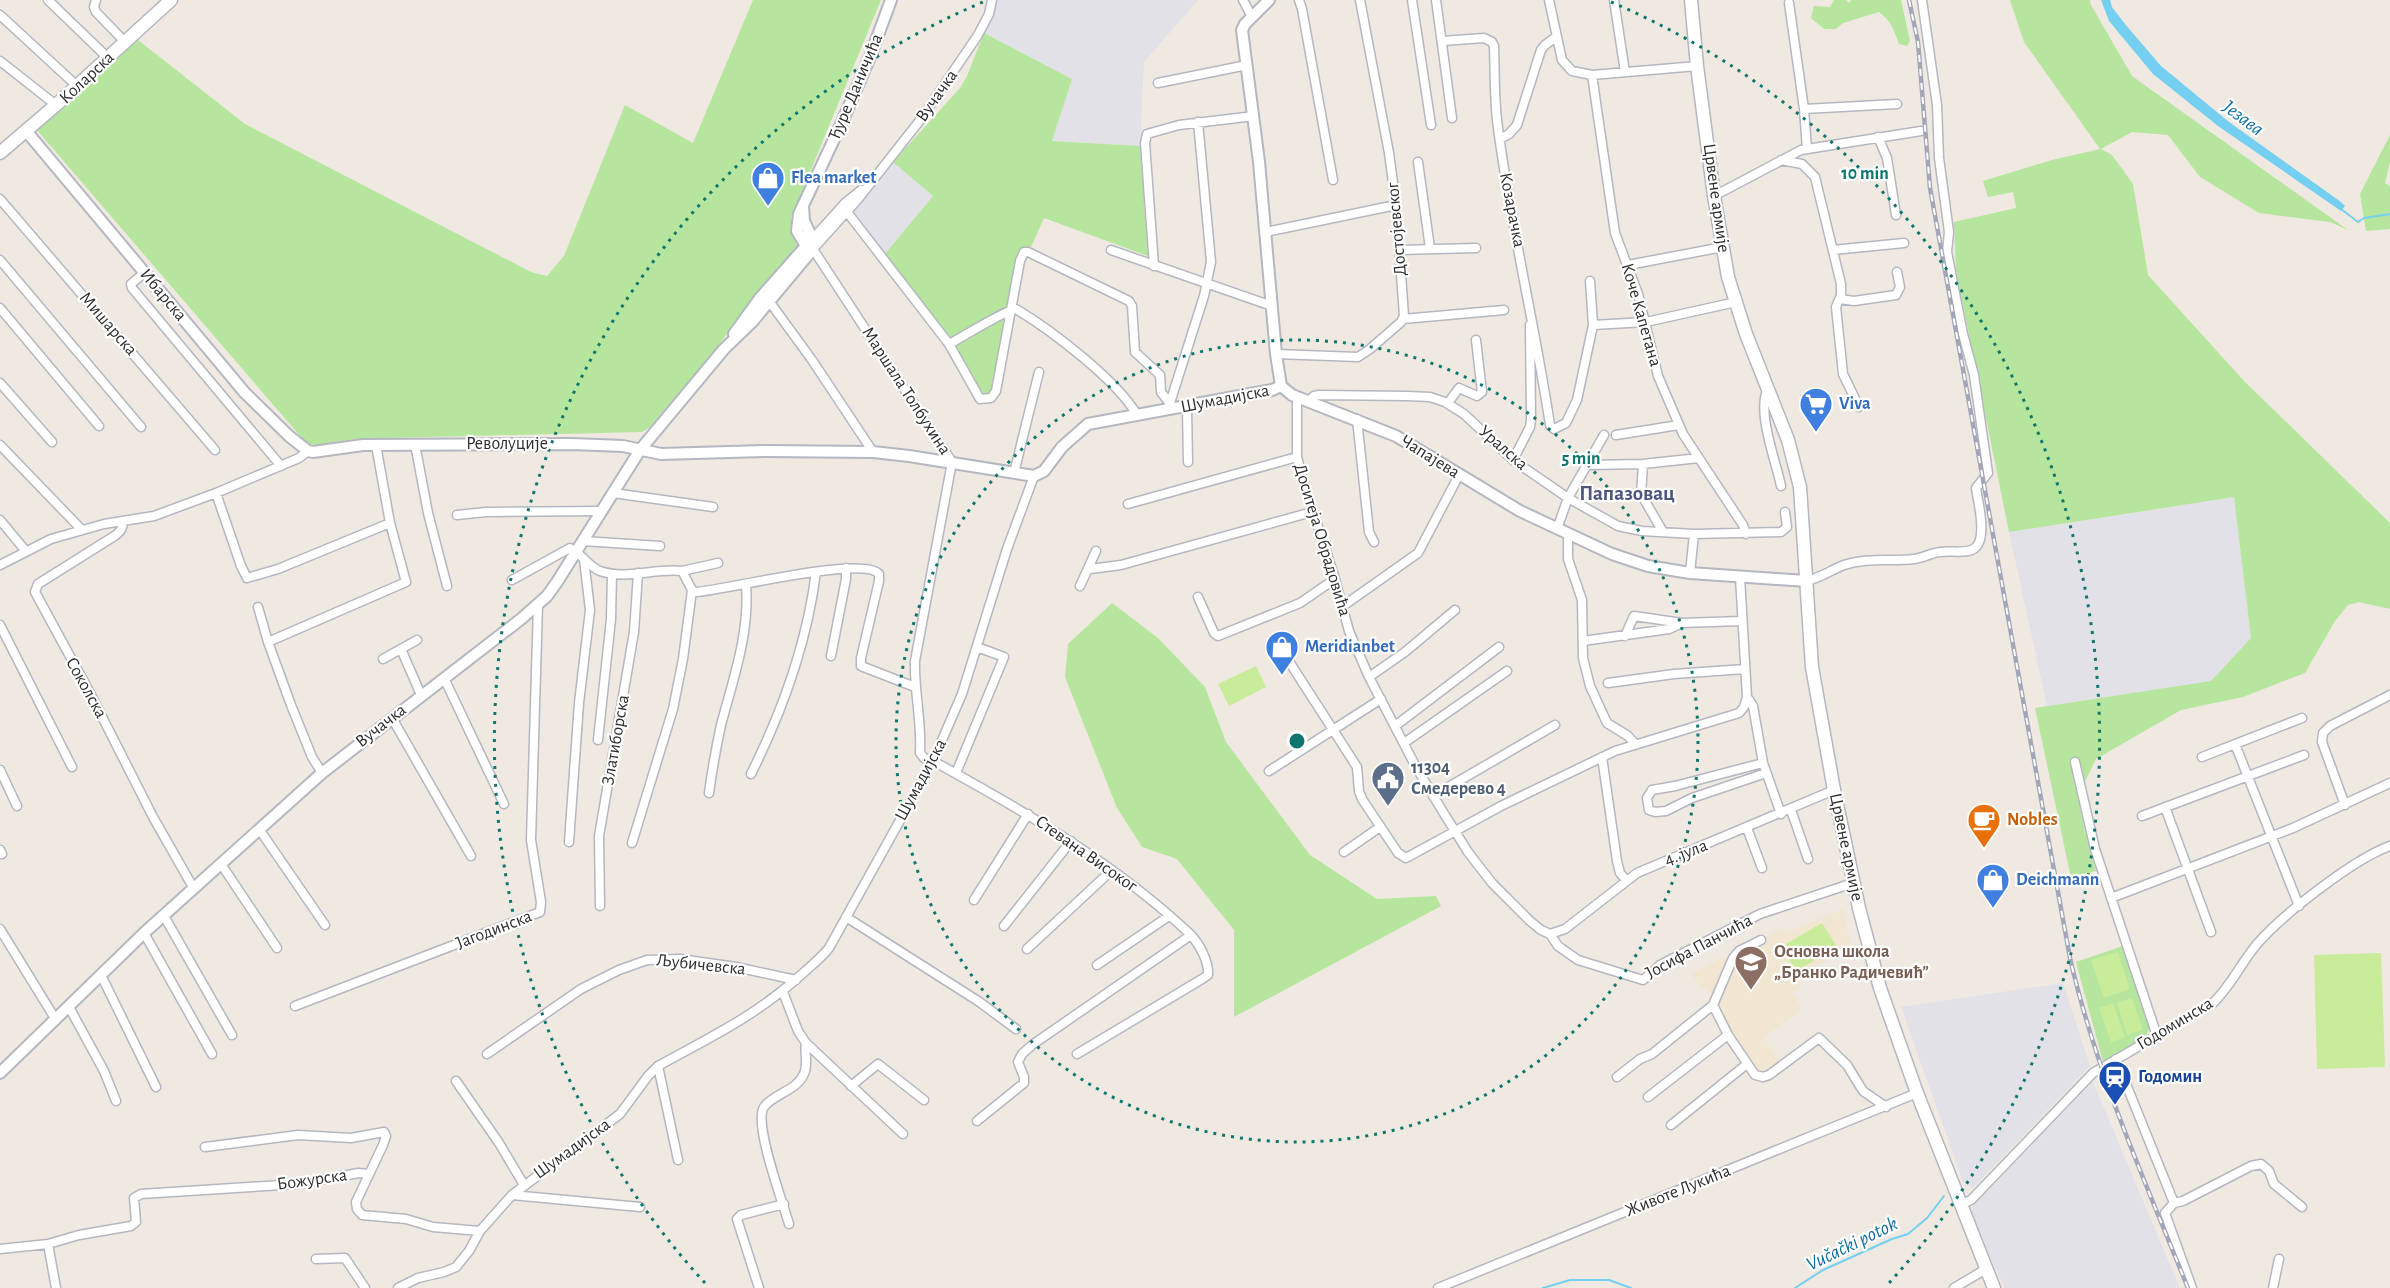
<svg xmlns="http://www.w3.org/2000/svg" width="2390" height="1288" font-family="'Alegreya Sans',sans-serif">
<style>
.industrial{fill:#e3e1e8}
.education{fill:#f0e6d1}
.green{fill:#b6e59e}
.pitch{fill:#c9ec9a}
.water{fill:#75cff0}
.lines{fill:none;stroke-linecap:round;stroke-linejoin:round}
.stream{stroke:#75cff0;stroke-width:2}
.minor-casing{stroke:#b4b7c1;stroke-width:11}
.tertiary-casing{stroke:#b4b7c1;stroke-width:14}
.secondary-casing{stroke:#b4b7c1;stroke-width:15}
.minor{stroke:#fff;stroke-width:8}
.tertiary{stroke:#fff;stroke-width:10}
.secondary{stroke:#fff;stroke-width:12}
.rail-casing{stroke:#a3a6b8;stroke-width:4.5}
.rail{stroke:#fff;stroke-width:2;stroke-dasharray:7;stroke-linecap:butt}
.ring{fill:none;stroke:#0f766e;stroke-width:3;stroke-dasharray:3 6}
.labels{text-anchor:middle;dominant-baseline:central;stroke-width:4.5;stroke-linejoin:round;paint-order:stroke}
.street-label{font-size:18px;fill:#2e2e2e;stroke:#fff}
.shop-label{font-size:18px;font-weight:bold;fill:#366cbe;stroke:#fff;text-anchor:start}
.service-label{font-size:18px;font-weight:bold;fill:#4e5e75;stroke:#fff;text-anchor:start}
.food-label{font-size:18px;font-weight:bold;fill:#c56008;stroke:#fff;text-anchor:start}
.education-label{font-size:18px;font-weight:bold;fill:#785e54;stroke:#fff;text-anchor:start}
.transit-label{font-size:18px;font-weight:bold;fill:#164399;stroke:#fff;text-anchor:start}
.water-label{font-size:20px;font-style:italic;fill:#0d6fa3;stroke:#fff}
.quarter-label{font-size:21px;font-weight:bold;fill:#4d5680;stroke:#fff}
.centre{fill:#0f766e;stroke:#fff;stroke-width:3}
.ring-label{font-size:18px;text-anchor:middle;font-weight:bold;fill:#0f766e;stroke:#fff;stroke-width:4.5;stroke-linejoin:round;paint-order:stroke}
</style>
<rect width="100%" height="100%" fill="#efe9e1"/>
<path class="industrial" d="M997,0H1198L1144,62L1140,146L1052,141L1072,79L984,33L992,19Z
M893,162L933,196L884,255L848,213Z
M2234,497L2251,638L2211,682L2047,706L2009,532Z
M2063,983L2090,1066L1973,1188L1963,1182L1901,1007Z
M2093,1082L2180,1288H2005L1970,1217L1973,1206Z"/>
<path class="education" d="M1843,909L1851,945L1798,977L1802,986L1792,992L1802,1010L1764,1037L1780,1063L1766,1072L1759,1071L1752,1065L1707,988L1703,990L1691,974L1783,928L1786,933Z"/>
<path class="green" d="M753,0H881L791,218L797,246L792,255L756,293L716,349L649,428L642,432L385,438L354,439L316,445L307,444L36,129L138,40L245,124L531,272L547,276L564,256L625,105L693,143Z
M1834,0H1846L1849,3L1851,0H1901L1910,41L1907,46L1899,44C1894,30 1891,21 1879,12L1843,23L1836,29H1824L1811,18L1814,6L1830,7Z
M2010,0H2090L2091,5L2132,76L2348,230L2330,222L2259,213L2200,177L2168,135L2132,132L2101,149L2112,155L2133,184L2148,275L2244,381L2390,523V609L2359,602L2348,605L2335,621L2305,673L2243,697L2181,710L2096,759L2078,796L2084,828L2096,871L2071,878L2035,708L2211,681L2251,638L2234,497L2009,532L1956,270L1954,222L2016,208L2013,192L1988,197L1983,181L2052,160L2100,149L2024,42Z
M984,33L1072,79L1052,141L1140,146L1148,256L1044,218L1031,247L1021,249L1016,262L998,377L991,392L987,394C971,392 963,362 955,350C935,316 909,286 884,255L933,196L893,162L960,88L967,76Z
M2390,135V162L2385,183L2390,186V229L2366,231L2360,194Z
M1112,603L1158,638L1205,687L1226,742L1310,855L1377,899L1436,896L1441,906L1234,1017V930L1177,859L1142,847L1117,808L1065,677L1068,644Z
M2123,946L2150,1027L2146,1036L2103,1062L2076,962Z"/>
<path class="pitch" d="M1256,666L1266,687L1229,706L1218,684Z
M1822,923L1837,947L1796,971L1781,947Z
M2118,952L2130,989L2104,998L2091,960Z
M2381,953L2385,1067L2317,1069L2314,955Z
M2132,998L2143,1030L2127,1035L2117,1003Z
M2113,1003L2125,1037L2111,1042L2099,1008Z"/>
<path class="water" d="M2101,0H2110L2112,7L2125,24L2161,66L2229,122L2341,202L2345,206L2341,211L2218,126L2153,74L2109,21Z"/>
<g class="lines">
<path class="stream" d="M2341,209L2358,222L2364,218L2390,214
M1543,1288L1570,1280H1609L1631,1288
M1795,1288L1823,1270L1892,1239L1908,1234L1927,1218L1944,1196"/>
<g class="minor-casing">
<path id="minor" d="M48,0L108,58
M96,0L94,7L96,12L125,42
M992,0L989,14L978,35L921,119L858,199L813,249L952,462L915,661C914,692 922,722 920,753L924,758L933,761C1024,811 1115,863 1191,935C1200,945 1209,962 1208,975L1202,979L1077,1054
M1243,0L1252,17
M1299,0L1302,9L1333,180
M1412,0L1431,125
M1436,0L1452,118
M1549,0L1562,60L1572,71L1592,75L1697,66
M1614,0L1625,72
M1789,3L1804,109L1807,149
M0,15L77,86
M1442,41L1484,38L1492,42L1494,46C1495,73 1494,101 1498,128C1511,227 1535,326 1550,425L1554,429L1566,423L1577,400L1593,325L1590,281
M0,61L56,105
M1592,75L1615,233L1638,294L1658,376L1683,434L1743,525L1746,534
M1158,83L1247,65
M1804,109L1897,104
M1878,137L1887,158L1896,215
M1500,139L1509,134L1517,125L1541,50L1545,45L1556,37
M1781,160L1802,164L1815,177L1841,284V295L1836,307L1843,374L1859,407
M1418,162L1430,248
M1714,196L1801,150L1921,131
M0,199L215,450
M847,212L949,344L980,399L991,398L996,391L1020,261L1024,252H1028L1129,301L1132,306L1135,352L1160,375L1161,392L1168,401
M1266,232L1396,205
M809,243L846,202L861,190
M1111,250L1272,306
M1399,250L1476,248
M1833,250L1904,243
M0,260L141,427
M1628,265L1723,247
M1154,266L1145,143L1147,134L1179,125L1254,116
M144,273L131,284L132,288L281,466
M1840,299L1854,301L1896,295L1900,287L1897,272
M769,301L812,360L873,452
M0,308L99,426
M1403,319L1504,310
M1593,325L1646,322L1736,302
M949,344C961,338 1007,309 1016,309C1051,330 1117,380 1137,415
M1276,354L1358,357L1370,349L1401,322L1404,316L1396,205L1389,153L1360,0
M0,383L52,442
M1768,389C1756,411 1776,461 1781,486
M1297,398V457L1304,484L1335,579L1349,631L1369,677L1416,767L1443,812L1468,852L1492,883L1530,921L1541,930L1550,934L1558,946L1578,960L1643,980L1660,965L1760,914L1853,883
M1307,402L1314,396L1319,395L1407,396L1430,397L1445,402L1464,414L1513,460L1568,498L1618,526L1642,531L1694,534L1690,573
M1448,403L1459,388L1477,396L1482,392L1476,340
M1169,406L1204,296L1211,262L1198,122
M1187,407L1188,462
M1357,419L1369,532L1374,542
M1616,435L1679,425
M415,444L428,513L447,586
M0,445L82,530
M1513,460L1530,427L1531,420L1530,325
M1643,464L1641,494L1663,532
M1588,465L1643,464L1699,458
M1014,473L1039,372
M216,493L241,566L247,578L278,569L390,523
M613,493L713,507
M1128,504L1297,457
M457,515L486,512L601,511
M0,520L25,550
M124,521L121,530L116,535L38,584L35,592L91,695L153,817L194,889
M1557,529L1568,498L1604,435
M1568,534V559L1582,600L1583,658L1590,686L1607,723L1628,736L1635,744
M1694,534L1781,532L1787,527L1785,512
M583,541L660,546
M0,565L51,539L104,524L154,516L216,493L299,458L308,451
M1090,569L1121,565L1312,512
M682,571L718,563
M512,580L570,548C582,554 588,566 600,571C626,580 655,568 682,571L692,590L696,592C726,590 864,555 879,574V581L861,658V666L915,687
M1806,581C1820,578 1831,570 1844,565C1867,557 1891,562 1914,559C1923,558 1931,553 1940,552C1950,550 1969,555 1976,547C1987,536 1978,502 1976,488L1988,473L1974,375L1963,334L1947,252L1949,232L1939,158L1937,105L1922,0
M1080,586L1096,551
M1198,597L1214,633L1218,636L1300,603L1335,579
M1343,606L1418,553L1459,475
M258,607L268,642L291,705L312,757L322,773
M0,625L72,767
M1625,636L1634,616L1682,623L1741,621
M1583,641L1669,629L1682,623
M268,642L406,582L390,523L376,445
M401,649L421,695
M831,656L846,579V568
M383,659L417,640
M1290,663L1357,767L1359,791L1362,799L1398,853L1406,858L1501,806L1615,751L1739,713L1744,707L1747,697L1740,577
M1369,677L1405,652L1455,610
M444,678L504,804
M1608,683L1674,674L1745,669
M1747,697L1753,706L1763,763L1781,814
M392,718L471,856
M1395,726L1499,647
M598,740L611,619L612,574
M1404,743L1507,671
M2235,744L2299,906
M1602,757L1617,861L1620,873L1626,880
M2202,757L2302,718
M2075,762L2095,849L2157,1036
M1763,763L1675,786L1652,790L1647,798L1649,810L1655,812L1666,811L1692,798L1766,773
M0,770L17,806
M1269,771L1381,699
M956,773L1004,657L977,647
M751,774C783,710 807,643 816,572
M709,793C712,771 716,748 721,725C733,680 750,632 746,585
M1433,796L1555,725
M2345,805L2322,742L2323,733L2330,726L2390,695
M2165,807L2211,932
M1791,810L1808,859
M2142,816L2304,755
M1747,828L1762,868
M259,829L325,925
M569,842L579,703L590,610L584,559
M632,843L673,709L683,659L692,590
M0,850L2,854
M1344,852L1380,827
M221,864L277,948
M2111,898L2293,828L2390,783
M974,900L1028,814
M600,906L599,836L634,632L638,573
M164,916L232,1035
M846,917L978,1001L1016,1029
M1004,926L1071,841
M0,929L56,1020
M144,933L212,1054
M1550,934L1565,929L1637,873L1834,790
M1027,949L1112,870
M1097,965L1169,916
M101,975L156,1087
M783,992L798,1031L806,1043L903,1134
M1713,1005L1728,1035L1755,1075L1763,1077L1769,1075L1819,1038L1847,1065L1863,1091L1886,1107
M295,1006L540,912L541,902L531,840L538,605
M69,1007L104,1071L116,1101
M487,1054L581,989L619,970L647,960L680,959L736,967L796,980
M2116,1059L2174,1203
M658,1066L678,1160
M1617,1077L1640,1059L1652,1054L1713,1005L1733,958L1739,951L1761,940
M456,1081L499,1143L524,1185
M851,1086L878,1064L924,1100
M1648,1097L1728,1035
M977,1121L1024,1083V1077L1018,1062L1022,1054L1032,1045L1191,935
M1671,1125L1747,1064
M205,1147L298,1135L351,1138L384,1132L386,1136L383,1145L356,1202L357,1209L362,1215L406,1219L433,1227L480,1231
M512,1195L640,1207
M1960,1205L1971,1200L2093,1073L2213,1003C2231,986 2241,963 2257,944C2283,914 2354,859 2390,846
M789,1224C783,1203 753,1123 764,1107C774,1093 799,1091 805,1071C808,1061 804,1052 806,1043
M48,1244L56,1288
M0,1249L48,1244L79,1235L131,1226L136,1222L134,1198L141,1194L297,1184L359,1173L369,1174
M316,1259L345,1258L365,1288
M398,1288L418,1278L444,1272L456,1267L469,1251L480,1231L512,1195L620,1114L648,1076L658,1066C711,1037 757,1015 802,974C812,965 821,958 829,948L933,761L962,694L1007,549L1034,476
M759,1288L737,1219L741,1215L784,1204
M1438,1288L1917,1093
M1954,1288L1986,1269
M2192,1288L2165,1213L2174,1203L2183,1201L2251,1166L2261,1164L2269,1171L2274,1184L2302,1207
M2273,1288L2279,1259"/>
</g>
<g class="tertiary-casing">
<path id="tertiary" d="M1269,0L1245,24L1242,30L1259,162L1276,354L1281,386L1292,395L1396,436L1520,511L1612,554L1648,566L1690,573L1806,581
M27,132L245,393L289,436L308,451L313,452L363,445L572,444L623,446L661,454L766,451L873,452L909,456L1034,476L1044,471L1062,447L1088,424L1272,390L1281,386
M803,206L804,221L812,238L813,249
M806,246L797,231L799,214L843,120L870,57L891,0
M734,334L760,298L806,246
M0,1073L144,933L322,773L521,619L547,596L557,582L640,450L724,349L752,322L813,249"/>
</g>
<g class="secondary-casing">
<path id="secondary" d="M1691,0L1697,66L1714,196L1728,277L1746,334L1788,440L1800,487L1812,667L1834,790L1859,908L1880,988L1917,1093L1994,1288
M0,153L56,105L171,0"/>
</g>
<use href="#minor" class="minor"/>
<use href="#tertiary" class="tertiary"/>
<use href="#secondary" class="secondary"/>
<g class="rail-casing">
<path id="rail" d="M1909,0L1918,42L1930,188L2070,958C2096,1072 2144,1179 2188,1288"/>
</g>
<use href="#rail" class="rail"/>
</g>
<g class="ring">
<circle cx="1297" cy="741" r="401"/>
<path d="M705 1283A803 803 0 0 1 983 2M1611 2A803 803 0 0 1 1889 1283"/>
</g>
<defs>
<g id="shop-pin" transform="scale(1.725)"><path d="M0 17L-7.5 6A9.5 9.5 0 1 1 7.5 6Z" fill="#3f7fe0" stroke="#fff"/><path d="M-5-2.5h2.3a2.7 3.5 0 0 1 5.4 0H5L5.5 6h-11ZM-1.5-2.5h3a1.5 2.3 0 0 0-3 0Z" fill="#fff"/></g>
<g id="supermarket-pin" transform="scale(1.725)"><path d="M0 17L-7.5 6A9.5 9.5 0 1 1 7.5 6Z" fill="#3f7fe0" stroke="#fff"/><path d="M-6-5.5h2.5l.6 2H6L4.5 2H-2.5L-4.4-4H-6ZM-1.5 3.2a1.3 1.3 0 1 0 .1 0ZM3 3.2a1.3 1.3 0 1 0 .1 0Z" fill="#fff"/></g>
<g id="civic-pin" transform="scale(1.725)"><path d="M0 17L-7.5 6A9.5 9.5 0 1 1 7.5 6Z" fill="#5c6f8a" stroke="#fff"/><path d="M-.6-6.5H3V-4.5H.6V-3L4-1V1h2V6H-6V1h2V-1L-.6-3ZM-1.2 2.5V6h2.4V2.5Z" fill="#fff"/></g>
<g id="cafe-pin" transform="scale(1.725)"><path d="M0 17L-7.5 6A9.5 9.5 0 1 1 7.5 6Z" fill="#e8710a" stroke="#fff"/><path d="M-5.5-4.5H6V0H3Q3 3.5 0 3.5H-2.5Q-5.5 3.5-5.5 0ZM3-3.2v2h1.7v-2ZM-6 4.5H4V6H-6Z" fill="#fff"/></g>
<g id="school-pin" transform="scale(1.725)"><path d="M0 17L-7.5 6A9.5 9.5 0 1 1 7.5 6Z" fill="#8d6e63" stroke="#fff"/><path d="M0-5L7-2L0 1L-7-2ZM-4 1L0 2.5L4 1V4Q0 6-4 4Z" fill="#fff"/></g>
<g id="station-pin" transform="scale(1.725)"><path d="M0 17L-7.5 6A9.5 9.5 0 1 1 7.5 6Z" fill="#1a4fb4" stroke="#fff"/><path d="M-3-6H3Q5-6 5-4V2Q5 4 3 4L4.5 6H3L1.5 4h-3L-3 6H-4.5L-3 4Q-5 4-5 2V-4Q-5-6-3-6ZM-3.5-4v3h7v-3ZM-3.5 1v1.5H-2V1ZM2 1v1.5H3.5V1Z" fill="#fff"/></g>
</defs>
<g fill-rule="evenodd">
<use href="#shop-pin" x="768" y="178"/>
<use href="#supermarket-pin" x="1816" y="404"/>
<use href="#shop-pin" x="1282" y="647"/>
<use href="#civic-pin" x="1388" y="778"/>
<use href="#cafe-pin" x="1984" y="820"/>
<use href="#shop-pin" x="1993" y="880"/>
<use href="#school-pin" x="1751" y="962"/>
<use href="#station-pin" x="2115" y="1077"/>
</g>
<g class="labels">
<g class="street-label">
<text transform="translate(87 78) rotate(-43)">Коларска</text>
<text transform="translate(856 87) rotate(-67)">Ђуре Даничића</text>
<text transform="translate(937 96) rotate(-55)">Вучачка</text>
<text transform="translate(1716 198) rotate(82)">Црвене армије</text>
<text transform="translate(1512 210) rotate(79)">Козарачка</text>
<text transform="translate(1397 229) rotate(-95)">Достојевског</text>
<text transform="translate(163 295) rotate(50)">Ибарска</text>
<text transform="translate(1641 315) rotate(74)">Коче Капетана</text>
<text transform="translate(108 324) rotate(49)">Мишарска</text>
<text transform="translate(906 391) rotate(57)">Маршала Толбухина</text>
<text transform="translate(1225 399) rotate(-11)">Шумадијска</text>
<text x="507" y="444">Револуције</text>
<text transform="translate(1503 448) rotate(41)">Уралска</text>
<text transform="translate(1430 457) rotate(32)">Чапајева</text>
<text transform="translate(1322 540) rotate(73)">Доситеја Обрадовића</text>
<text transform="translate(86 688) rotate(61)">Соколска</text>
<text transform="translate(381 726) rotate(-38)">Вучачка</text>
<text transform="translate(616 740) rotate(-80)">Златиборска</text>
<text transform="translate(921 780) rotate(-62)">Шумадијска</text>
<text transform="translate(1846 847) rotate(78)">Црвене армије</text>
<text transform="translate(1686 853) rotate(-21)">4. јула</text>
<text transform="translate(1086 854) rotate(35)">Стевана Високог</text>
<text transform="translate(494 930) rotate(-21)">Јагодинска</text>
<text transform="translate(1699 947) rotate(-28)">Јосифа Панчића</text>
<text transform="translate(701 965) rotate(6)">Љубичевска</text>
<text transform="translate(2175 1024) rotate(-31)">Годоминска</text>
<text transform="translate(572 1149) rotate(-36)">Шумадијска</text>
<text transform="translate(312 1180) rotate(-8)">Божурска</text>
<text transform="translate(1678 1191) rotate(-22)">Животе Лукића</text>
</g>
<g class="shop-label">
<text x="791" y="178">Flea market</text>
<text x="1839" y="404">Viva</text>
<text x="1305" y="647">Meridianbet</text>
<text x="2016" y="880">Deichmann</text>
</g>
<g class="service-label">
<text x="1411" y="768">11304<tspan x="1411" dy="21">Смедерево 4</tspan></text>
</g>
<g class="food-label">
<text x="2007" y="820">Nobles</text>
</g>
<g class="education-label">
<text x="1774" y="952">Основна школа<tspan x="1774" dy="21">„Бранко Радичевић”</tspan></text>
</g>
<g class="transit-label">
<text x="2138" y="1077">Годомин</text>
</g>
<g class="water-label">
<text transform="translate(2243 118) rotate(37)">Језава</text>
<text transform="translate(1852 1244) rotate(-26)">Vučački potok</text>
</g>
<g class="quarter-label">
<text x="1627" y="493">Папазовац</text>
</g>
</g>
<circle cx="1297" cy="741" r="9" class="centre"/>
<g class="ring-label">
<text x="1865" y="179">10 min</text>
<text x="1581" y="464">5 min</text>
</g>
</svg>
